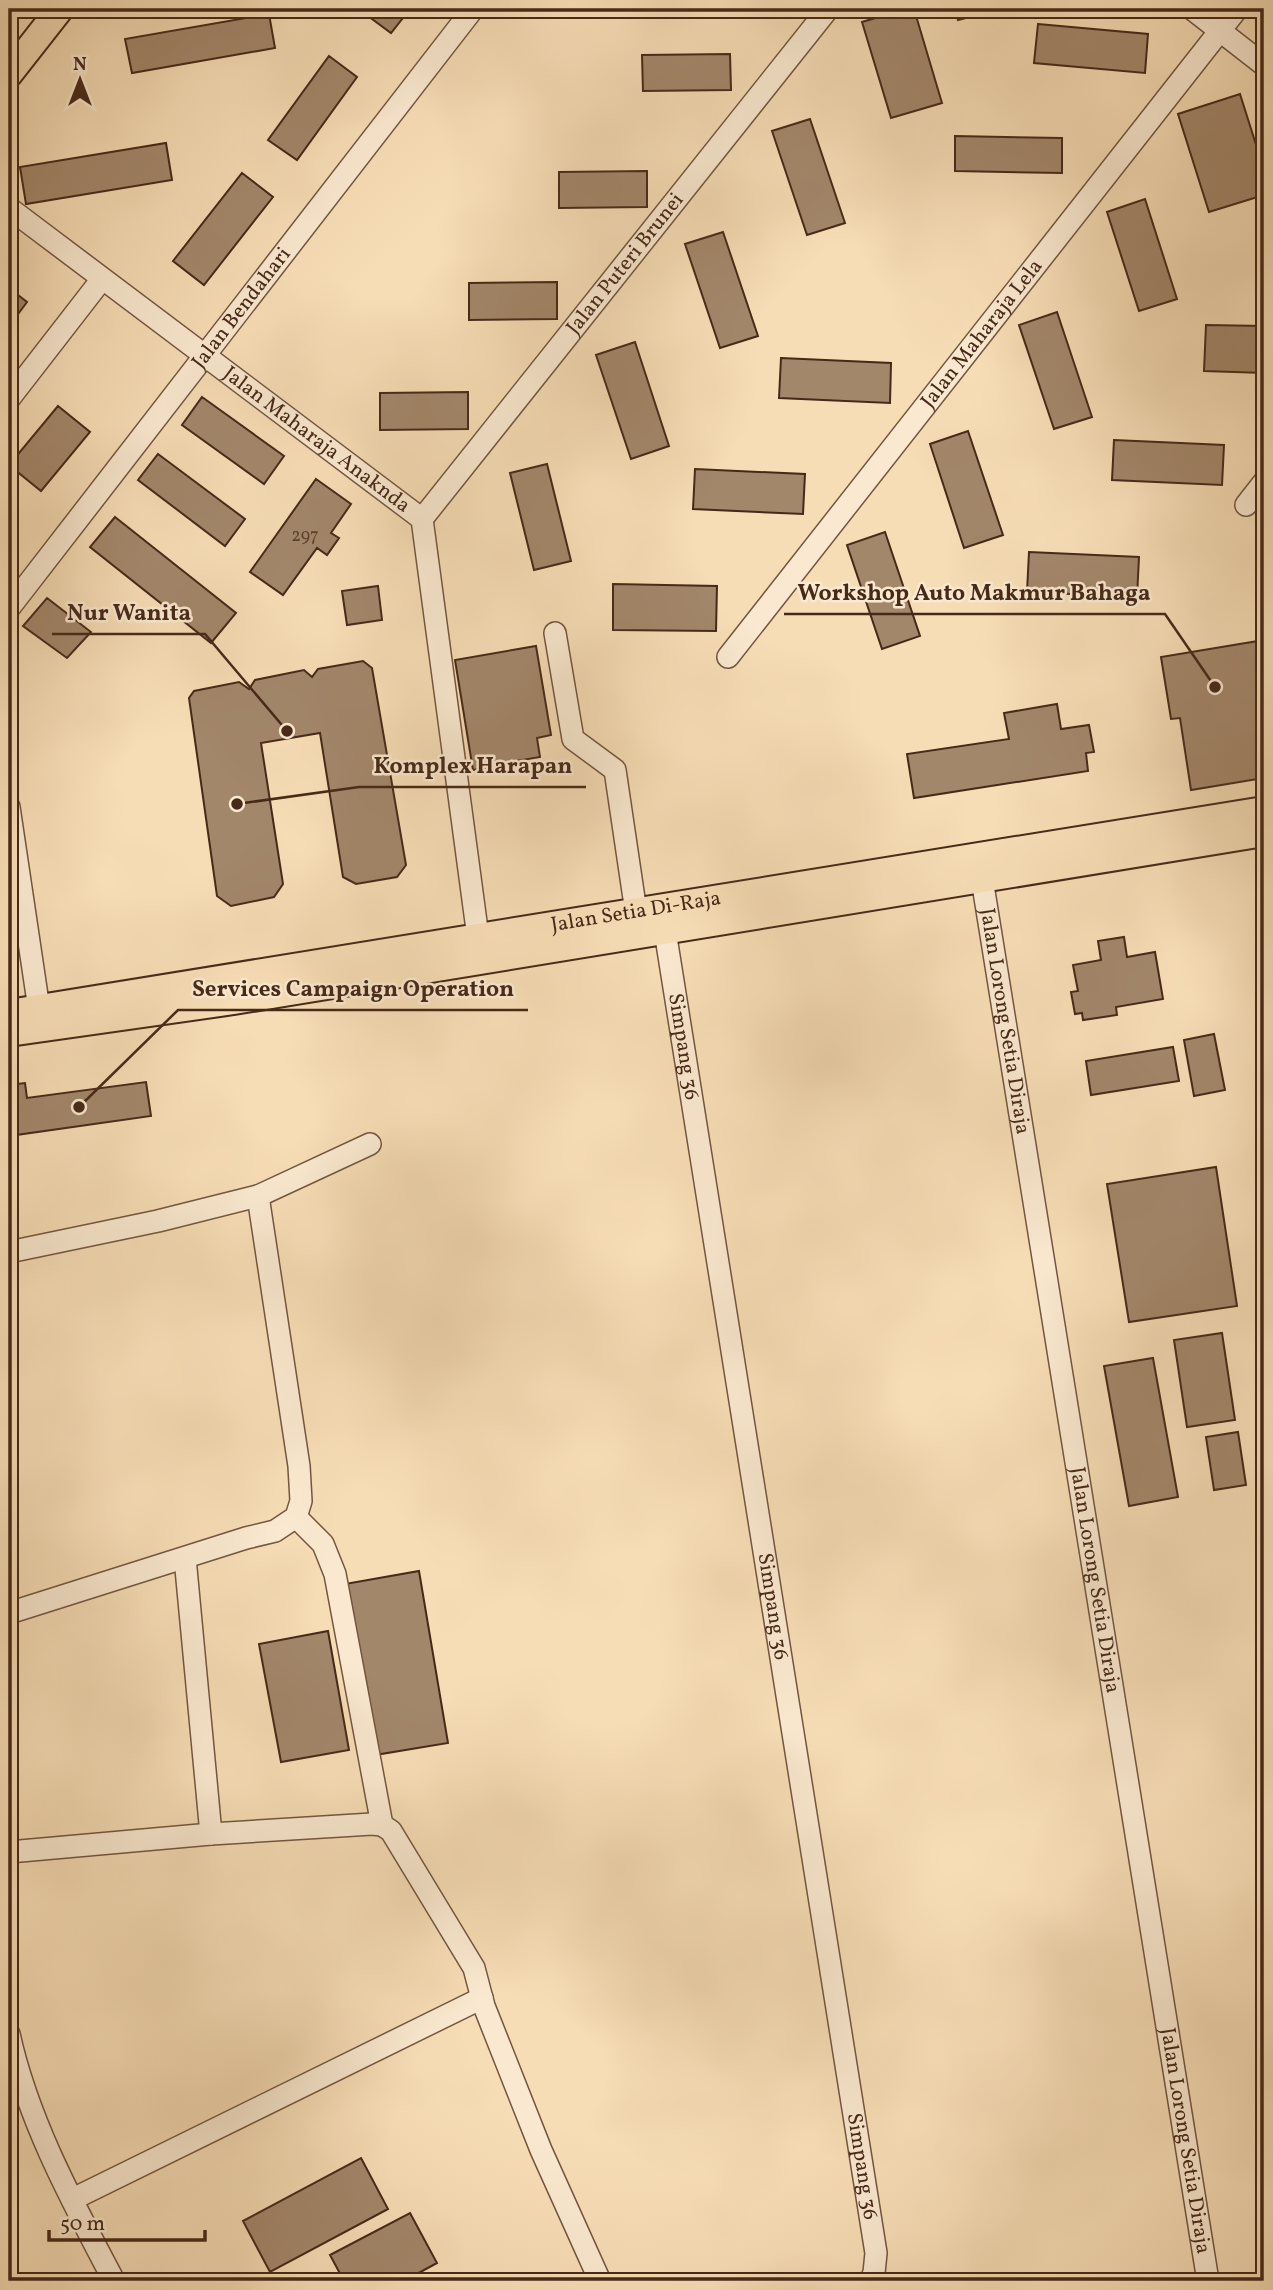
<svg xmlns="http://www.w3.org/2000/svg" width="1273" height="2290" font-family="Vollkorn,serif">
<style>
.green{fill:#d9be9b;stroke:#90745a;stroke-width:2}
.building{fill:#a3876b;stroke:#472919;stroke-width:2}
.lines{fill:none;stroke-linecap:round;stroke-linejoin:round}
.minor-casing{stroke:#735640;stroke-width:24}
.major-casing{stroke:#472919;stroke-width:30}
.minor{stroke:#fae9d0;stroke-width:21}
.major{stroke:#f7ddb6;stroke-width:26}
.labels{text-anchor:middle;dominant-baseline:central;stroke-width:5;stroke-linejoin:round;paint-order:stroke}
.number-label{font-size:18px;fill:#5e402e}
.street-label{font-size:21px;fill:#472919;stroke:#fae9d0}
.leader{fill:none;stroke:#472919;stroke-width:2.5}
.callout-dot{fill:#472919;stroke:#fae9d0;stroke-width:2.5}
.callout-label{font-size:23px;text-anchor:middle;font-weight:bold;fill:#472919;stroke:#fae9d0;stroke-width:5;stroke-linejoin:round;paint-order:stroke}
</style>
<rect width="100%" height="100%" fill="#f7ddb6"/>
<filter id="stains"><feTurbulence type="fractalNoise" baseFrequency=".00286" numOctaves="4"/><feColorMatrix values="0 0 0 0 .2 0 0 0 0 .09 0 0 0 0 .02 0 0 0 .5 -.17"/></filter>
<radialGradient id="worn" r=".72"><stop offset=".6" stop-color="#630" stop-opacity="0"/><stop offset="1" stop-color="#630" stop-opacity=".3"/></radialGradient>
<path class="green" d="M9,927L17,988L9,989Z"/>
<path class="building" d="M367,9H410L391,33L364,13Z
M906,9H914L942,103L891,118L862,22Z
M955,9H1001L958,20Z
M269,14L275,48L132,73L125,39Z
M1038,24L1148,34L1145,73L1034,63Z
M730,54L731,90L643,91L642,55Z
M329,56L357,77L297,160L268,140Z
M1240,94L1264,170V195L1209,212L1178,114Z
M810,119L845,223L807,235L772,131Z
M955,136L1062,138V173L955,171Z
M166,143L172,180L26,204L20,167Z
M647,171V207L559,208V172Z
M242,173L273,197L204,285L173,261Z
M1145,199L1177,299L1139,311L1107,212Z
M723,232L758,336L720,348L685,244Z
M557,282V319L469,320V283Z
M9,288L27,302L10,325L9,324Z
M1057,312L1092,417L1054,429L1019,325Z
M1206,325L1264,326V373L1204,371Z
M635,342L669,446L631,459L596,355Z
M781,358L891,363L890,403L779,398Z
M468,392V429L380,430V393Z
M202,397L284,456L264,484L182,425Z
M58,406L90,432L41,491L9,465Z
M968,431L1003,535L964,548L930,444Z
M1114,440L1224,445L1222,485L1112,480Z
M158,454L245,519L225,546L138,480Z
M547,464L571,561L534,570L510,473Z
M695,469L805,474L803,514L693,509Z
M316,479L351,504L331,533L339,538L327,555L317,548L283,595L250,572Z
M115,517L236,613L211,643L90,547Z
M885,532L920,636L882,649L847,545Z
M1029,552L1139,557L1137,597L1027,592Z
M613,584L717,586L716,631L613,630Z
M378,586L382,620L347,625L342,591Z
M47,598L91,632L67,658L23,626Z
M1264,640V778L1191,790L1180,718L1171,719L1161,657Z
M536,646L551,735L537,738L540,757L516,761L517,766L497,770L496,766L473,770L455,660Z
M363,661L372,668L406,865L397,877L356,884L343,877L320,733L261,743L283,884L274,897L231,906L217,896L189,698L194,691L239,682L249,689L255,680L304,670L312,677L318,669Z
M1057,704L1061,729L1089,725L1094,752L1086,753L1088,771L914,798L907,754L1009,739L1004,713Z
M1124,937L1127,957L1155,952L1163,999L1116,1007L1117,1015L1083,1020L1082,1013L1075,1014L1071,992L1078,991L1073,965L1101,960L1098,941Z
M1214,1034L1225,1090L1194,1096L1184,1040Z
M1173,1047L1179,1081L1091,1095L1086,1061Z
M146,1082L151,1116L9,1136V1085L25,1083L27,1098Z
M1216,1167L1237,1306L1129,1322L1107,1184Z
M1222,1333L1235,1420L1187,1427L1174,1340Z
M1153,1358L1178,1497L1129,1506L1104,1366Z
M1238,1432L1246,1485L1214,1490L1206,1437Z
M419,1571L448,1743L375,1755L345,1584Z
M328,1631L349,1750L281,1762L259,1644Z
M361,2158L388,2209L270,2272L243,2221Z
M410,2213L437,2263L404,2281H344L330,2255Z"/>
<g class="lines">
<g class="minor-casing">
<g id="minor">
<path d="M1192,9L1264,65"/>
<path id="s1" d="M9,208L422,519L478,937"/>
<path d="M9,399L102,279"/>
<path d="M1246,505L1264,482"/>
<path id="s2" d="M422,519L828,9"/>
<path id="s3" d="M10,607L473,9"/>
<path d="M555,633L573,739L615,770L636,912"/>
<path id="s4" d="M728,657L1237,9"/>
<path d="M9,807L39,1009"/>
<path id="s5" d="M982,879L1208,2281"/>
<path id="s6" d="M665,931L876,2253L874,2273L870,2281"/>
<path d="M9,1252L158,1221L258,1196L370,1144"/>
<path d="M296,1517L323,1544L335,1574L382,1825"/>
<path d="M185,1558L211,1834"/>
<path d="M9,1613L246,1538L275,1531L296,1517L301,1501L299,1466L258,1196"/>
<path d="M9,1852L211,1834L372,1824L382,1825L391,1831L474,1968L484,2006L541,2150L600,2281"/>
<path d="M9,2034C28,2121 73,2203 114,2281"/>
<path d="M73,2199L482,1998"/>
</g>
</g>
<g class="major-casing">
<g id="major">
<path d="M9,74L60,9"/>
<path id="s7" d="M9,1013L1264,810"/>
<path d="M9,1033L234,1001L1264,833"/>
</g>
</g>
<use href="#minor" class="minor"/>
<use href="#major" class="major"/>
</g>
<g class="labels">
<g class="number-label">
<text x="305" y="536">297</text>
</g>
<g class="street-label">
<text stroke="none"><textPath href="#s2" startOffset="326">Jalan Puteri Brunei</textPath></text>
<text stroke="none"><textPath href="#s3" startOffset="378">Jalan Bendahari</textPath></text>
<text stroke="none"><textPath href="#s4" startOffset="411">Jalan Maharaja Lela</textPath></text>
<text stroke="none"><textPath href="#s1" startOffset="385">Jalan Maharaja Anaknda</textPath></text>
<text stroke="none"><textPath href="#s7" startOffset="635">Jalan Setia Di-Raja</textPath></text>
<text stroke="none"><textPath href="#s5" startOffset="144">Jalan Lorong Setia Diraja</textPath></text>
<text stroke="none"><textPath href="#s6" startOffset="117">Simpang 36</textPath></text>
<text stroke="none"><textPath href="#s5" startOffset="710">Jalan Lorong Setia Diraja</textPath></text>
<text stroke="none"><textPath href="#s6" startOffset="684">Simpang 36</textPath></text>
<text stroke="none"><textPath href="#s5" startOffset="1278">Jalan Lorong Setia Diraja</textPath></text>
<text stroke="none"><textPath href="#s6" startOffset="1251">Simpang 36</textPath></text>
</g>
</g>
<path class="leader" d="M1215 687L1165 614H784M287 731L205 634H52M237 804L359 787H586M79 1107L178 1010H528"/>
<g class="callout-dot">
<circle cx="1215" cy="687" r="7"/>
<circle cx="287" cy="731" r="7"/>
<circle cx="237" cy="804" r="7"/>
<circle cx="79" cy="1107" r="7"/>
</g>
<g class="callout-label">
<text x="974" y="600">Workshop Auto Makmur Bahaga</text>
<text x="129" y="620">Nur Wanita</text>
<text x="473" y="773">Komplex Harapan</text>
<text x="353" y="996">Services Campaign Operation</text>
</g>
<rect width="1273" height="2290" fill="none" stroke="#f7ddb6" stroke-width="35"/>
<rect x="10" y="10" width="1252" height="2269" fill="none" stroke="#472919" stroke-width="3.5"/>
<rect x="18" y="18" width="1238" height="2255" fill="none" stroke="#472919" stroke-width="2"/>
<g transform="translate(80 80)" stroke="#fae9d0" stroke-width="5" paint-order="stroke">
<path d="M0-5L12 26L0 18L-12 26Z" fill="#472919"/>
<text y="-10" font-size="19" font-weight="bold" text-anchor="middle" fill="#472919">N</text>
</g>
<path d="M49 2230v10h156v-10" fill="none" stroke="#472919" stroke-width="3.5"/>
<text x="60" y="2230" font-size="21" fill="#472919" stroke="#fae9d0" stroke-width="5" paint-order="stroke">50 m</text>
<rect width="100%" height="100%" filter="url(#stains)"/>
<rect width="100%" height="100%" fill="url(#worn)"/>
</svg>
